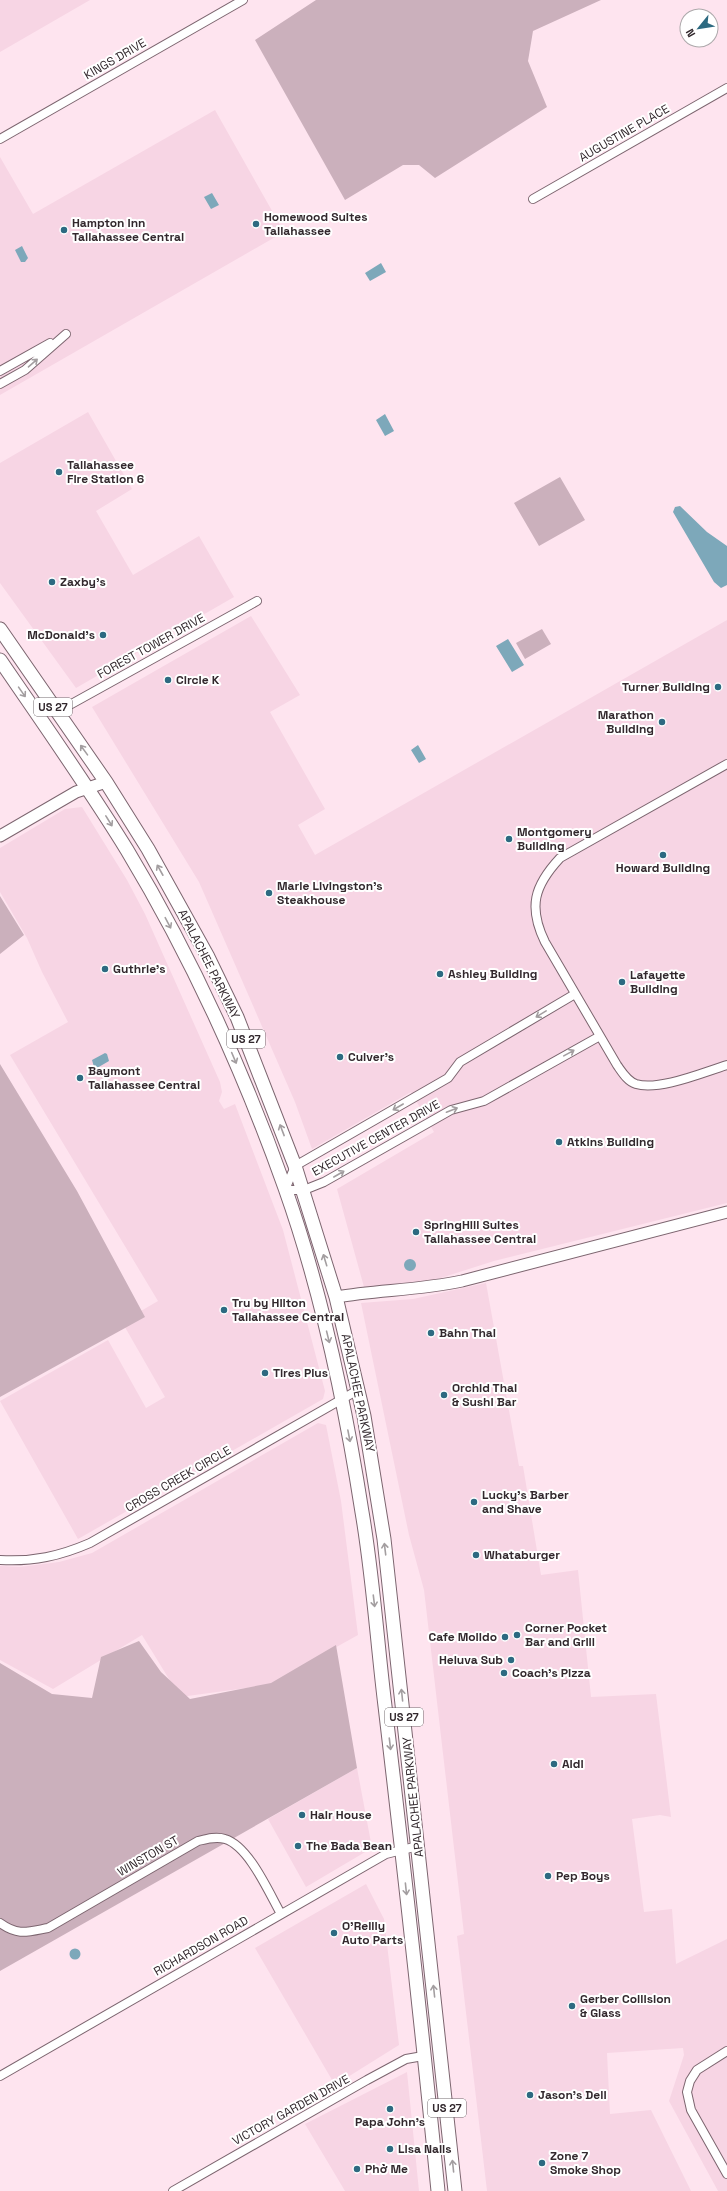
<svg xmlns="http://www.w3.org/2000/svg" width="727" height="2191" font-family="'Space Grotesk',sans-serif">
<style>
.built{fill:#f7d5e4}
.green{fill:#cbb0bc}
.water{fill:#7da8ba}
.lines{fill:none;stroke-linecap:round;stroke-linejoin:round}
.street-casing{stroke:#7c656f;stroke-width:10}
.secondary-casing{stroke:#7c656f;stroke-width:13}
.primary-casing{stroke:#7c656f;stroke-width:15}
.street{stroke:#fff;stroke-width:8}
.secondary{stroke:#fff;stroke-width:11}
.primary{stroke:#fff;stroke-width:13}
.oneway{stroke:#a39ea0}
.poi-dot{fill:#2d6a81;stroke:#fff;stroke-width:1.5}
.labels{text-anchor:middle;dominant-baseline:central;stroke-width:4;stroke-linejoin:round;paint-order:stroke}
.shield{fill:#fff;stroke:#70686c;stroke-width:1}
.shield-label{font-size:11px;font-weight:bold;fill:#32282d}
.street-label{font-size:12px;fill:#32282d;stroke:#fff}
.poi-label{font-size:12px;font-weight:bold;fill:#32282d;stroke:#fff;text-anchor:start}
</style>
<rect width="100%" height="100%" fill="#fee4ef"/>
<path class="built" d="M0,0H90L0,52Z
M215,110L284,232L0,395V157L33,214Z
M88,412L132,489L96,511L133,575L199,536L234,597L76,688L0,583V463Z
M251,616L300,695L270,712L325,809L298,825L315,855L727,620V1203L494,1261L428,1282L364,1287L337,1189L434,1132L411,1092L312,1149L295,1102L199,882L92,707Z
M82,807L127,880L145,914L220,1082L222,1092L219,1101L224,1109L235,1104L283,1230L325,1391L323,1399L78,1539L0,1401L108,1340L146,1408L165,1397L122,1322L158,1301L10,1055L68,1022L42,972L27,938L0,892V848L65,809Z
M486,1283L519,1466H523L541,1575L578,1570L591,1697L656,1694L671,1817L660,1815L632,1819L644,1912L672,1909L676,1964L727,1939V2191H718L669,2101L684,2055L683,2048L607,2053L610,2114L651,2110L691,2191H487L457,1936L464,1934L424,1590L409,1535L361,1303L413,1299Z
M318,1423L326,1425L341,1501L358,1635L268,1685L180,1697L142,1635L53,1689L0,1660V1566L20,1567L59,1562L92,1553Z
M357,1768L372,1848L306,1887L268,1819Z
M366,1884L384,1919L399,2045L335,2085L255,1948Z
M407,2072L419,2191H345L305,2124Z"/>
<path class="green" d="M316,0H601L533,31L528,61L547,107L435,178L419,165H403L345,200L255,40Z
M560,477L585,520L539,546L514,503Z
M542,629L551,644L525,659L516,643Z
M0,896L24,935L0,954Z
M0,1064L77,1191L145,1317L0,1397Z
M139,1641L161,1672L190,1699L271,1683L336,1645L357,1768L0,1971V1663L52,1694L92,1698L101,1657Z"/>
<path class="water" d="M212,193L219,205L211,209L204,197Z
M22,246L28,258L25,262H21L15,250Z
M381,263L386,272L370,281L365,273Z
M385,414L394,431L385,436L376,420Z
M680,506L707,532L727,546V585L721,588L714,582L673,512L675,507Z
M508,639L524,665L512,672L496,646Z
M418,745L426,759L419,763L411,750Z
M105,1053L107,1054L109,1061L97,1068L94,1067L92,1060Z
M404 1265a6 6 0 1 1 12 0a6 6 0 1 1-12 0Z
M69.5 1954a5.5 5.5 0 1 1 11 0a5.5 5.5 0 1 1-11 0Z"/>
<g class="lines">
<g class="street-casing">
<path id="street" d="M0,139L243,0
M533,199L727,88
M0,371L50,343
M0,384L25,370L66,334
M57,712L257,601
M727,764L560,858C534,886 528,907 545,942L617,1065C622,1072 627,1081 636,1084C659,1091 704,1072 727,1065
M575,994L460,1062L448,1078L295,1166L285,1190H304L324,1182L451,1110L484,1101L600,1036
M0,1560C33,1562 60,1556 90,1543L358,1390
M0,1923C18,1936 27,1932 48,1928L198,1841C206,1839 216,1836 225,1839C249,1846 269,1893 281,1914
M727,2051L697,2070L690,2081L687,2092L691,2110L727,2174
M0,2076L386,1854L418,1846
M173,2191L367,2080L406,2059L423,2056"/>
</g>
<g class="secondary-casing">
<path id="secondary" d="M0,836L76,792L106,782
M336,1297C378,1290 420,1290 462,1281L727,1212"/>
</g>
<g class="primary-casing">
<path id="primary" d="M0,629L106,782L148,849L208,957L237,1017L295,1166L336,1297L364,1416L384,1539L455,2191
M0,660C43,723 87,785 127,850C191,956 243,1070 285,1188C322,1292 345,1403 362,1512C373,1576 377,1641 385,1706C404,1867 422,2029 438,2191"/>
</g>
<use href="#street" class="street"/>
<use href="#secondary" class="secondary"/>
<use href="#primary" class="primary"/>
</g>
<defs><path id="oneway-shaft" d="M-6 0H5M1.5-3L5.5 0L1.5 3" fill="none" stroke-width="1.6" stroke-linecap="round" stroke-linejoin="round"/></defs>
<g class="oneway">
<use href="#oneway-shaft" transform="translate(33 363) rotate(-41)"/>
<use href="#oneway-shaft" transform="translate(22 692) rotate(55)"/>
<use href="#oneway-shaft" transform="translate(84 750) rotate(-126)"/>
<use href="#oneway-shaft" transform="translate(109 821) rotate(58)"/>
<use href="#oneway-shaft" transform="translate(160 870) rotate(-119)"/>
<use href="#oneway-shaft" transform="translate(168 923) rotate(62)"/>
<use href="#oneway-shaft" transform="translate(541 1014) rotate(149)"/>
<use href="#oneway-shaft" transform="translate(569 1053) rotate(-29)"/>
<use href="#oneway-shaft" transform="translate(234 1058) rotate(67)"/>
<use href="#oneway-shaft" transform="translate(398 1107) rotate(150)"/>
<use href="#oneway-shaft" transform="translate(452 1110) rotate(-21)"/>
<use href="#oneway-shaft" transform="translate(282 1130) rotate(-111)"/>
<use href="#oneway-shaft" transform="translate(339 1174) rotate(-30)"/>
<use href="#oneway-shaft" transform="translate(325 1260) rotate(-107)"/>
<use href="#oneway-shaft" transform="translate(328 1337) rotate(76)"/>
<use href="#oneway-shaft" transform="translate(349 1436) rotate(79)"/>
<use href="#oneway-shaft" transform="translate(385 1549) rotate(-97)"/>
<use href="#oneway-shaft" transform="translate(374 1601) rotate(83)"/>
<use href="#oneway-shaft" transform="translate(402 1695) rotate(-96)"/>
<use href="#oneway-shaft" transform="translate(390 1744) rotate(83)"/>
<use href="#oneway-shaft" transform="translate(406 1889) rotate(84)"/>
<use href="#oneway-shaft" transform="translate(434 1991) rotate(-96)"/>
<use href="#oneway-shaft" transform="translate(453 2166) rotate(-96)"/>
</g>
<g class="poi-dot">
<circle cx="256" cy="224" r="4"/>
<circle cx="64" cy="230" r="4"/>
<circle cx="59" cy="472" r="4"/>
<circle cx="52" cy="582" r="4"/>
<circle cx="103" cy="635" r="4"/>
<circle cx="168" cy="680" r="4"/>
<circle cx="718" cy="687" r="4"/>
<circle cx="662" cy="722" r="4"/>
<circle cx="509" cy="839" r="4"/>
<circle cx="663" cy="855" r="4"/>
<circle cx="269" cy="893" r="4"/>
<circle cx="105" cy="969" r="4"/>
<circle cx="440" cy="974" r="4"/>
<circle cx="622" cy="982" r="4"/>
<circle cx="340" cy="1057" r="4"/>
<circle cx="80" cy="1078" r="4"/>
<circle cx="559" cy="1142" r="4"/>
<circle cx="416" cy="1232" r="4"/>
<circle cx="224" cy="1310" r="4"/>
<circle cx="431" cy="1333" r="4"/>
<circle cx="265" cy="1373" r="4"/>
<circle cx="444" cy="1395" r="4"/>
<circle cx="474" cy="1502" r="4"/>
<circle cx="476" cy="1555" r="4"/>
<circle cx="517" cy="1635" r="4"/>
<circle cx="505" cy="1637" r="4"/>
<circle cx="511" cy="1660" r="4"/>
<circle cx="504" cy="1673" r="4"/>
<circle cx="554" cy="1764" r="4"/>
<circle cx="302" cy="1815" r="4"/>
<circle cx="298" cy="1846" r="4"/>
<circle cx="548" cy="1876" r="4"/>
<circle cx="334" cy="1933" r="4"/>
<circle cx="572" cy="2006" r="4"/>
<circle cx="530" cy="2095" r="4"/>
<circle cx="390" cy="2109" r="4"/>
<circle cx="390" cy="2149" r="4"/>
<circle cx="542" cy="2163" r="4"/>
<circle cx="357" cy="2169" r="4"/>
</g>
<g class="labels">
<g class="shield">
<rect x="34" y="698" width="38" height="18" rx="3"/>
<rect x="227" y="1030" width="38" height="18" rx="3"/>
<rect x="385" y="1708" width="38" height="18" rx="3"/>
<rect x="428" y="2099" width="38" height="18" rx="3"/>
</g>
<g class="shield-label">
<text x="53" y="707">US 27</text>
<text x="246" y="1039">US 27</text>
<text x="404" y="1717">US 27</text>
<text x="447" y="2108">US 27</text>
</g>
<g class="street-label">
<text transform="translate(115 59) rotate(-30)">KINGS DRIVE</text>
<text transform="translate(624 133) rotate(-30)">AUGUSTINE PLACE</text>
<text transform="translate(151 646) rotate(-29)">FOREST TOWER DRIVE</text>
<text transform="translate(209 964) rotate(63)">APALACHEE PARKWAY</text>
<text transform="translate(376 1138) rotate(-29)">EXECUTIVE CENTER DRIVE</text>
<text transform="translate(358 1393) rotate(78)">APALACHEE PARKWAY</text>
<text transform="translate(178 1479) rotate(-30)">CROSS CREEK CIRCLE</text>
<text transform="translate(413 1797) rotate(-96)">APALACHEE PARKWAY</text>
<text transform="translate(148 1856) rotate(-30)">WINSTON ST</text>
<text transform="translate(201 1946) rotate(-30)">RICHARDSON ROAD</text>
<text transform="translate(291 2110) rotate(-29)">VICTORY GARDEN DRIVE</text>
</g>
<g class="poi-label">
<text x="264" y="217">Homewood Suites<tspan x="264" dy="14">Tallahassee</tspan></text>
<text x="72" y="223">Hampton Inn<tspan x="72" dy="14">Tallahassee Central</tspan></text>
<text x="67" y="465">Tallahassee<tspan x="67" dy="14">Fire Station 6</tspan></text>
<text x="60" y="582">Zaxby's</text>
<text x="95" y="635" text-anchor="end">McDonald's</text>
<text x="176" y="680">Circle K</text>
<text x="710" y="687" text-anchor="end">Turner Building</text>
<text x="654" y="715" text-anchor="end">Marathon<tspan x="654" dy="14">Building</tspan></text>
<text x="517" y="832">Montgomery<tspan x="517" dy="14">Building</tspan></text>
<text x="663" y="868" text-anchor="middle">Howard Building</text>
<text x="277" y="886">Marie Livingston's<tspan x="277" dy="14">Steakhouse</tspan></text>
<text x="113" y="969">Guthrie's</text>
<text x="448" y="974">Ashley Building</text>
<text x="630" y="975">Lafayette<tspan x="630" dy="14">Building</tspan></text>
<text x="348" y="1057">Culver's</text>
<text x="88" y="1071">Baymont<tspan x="88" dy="14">Tallahassee Central</tspan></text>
<text x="567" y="1142">Atkins Building</text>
<text x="424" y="1225">SpringHill Suites<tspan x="424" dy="14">Tallahassee Central</tspan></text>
<text x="232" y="1303">Tru by Hilton<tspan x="232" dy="14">Tallahassee Central</tspan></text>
<text x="439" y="1333">Bahn Thai</text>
<text x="273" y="1373">Tires Plus</text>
<text x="452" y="1388">Orchid Thai<tspan x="452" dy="14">&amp; Sushi Bar</tspan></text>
<text x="482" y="1495">Lucky's Barber<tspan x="482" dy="14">and Shave</tspan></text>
<text x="484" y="1555">Whataburger</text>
<text x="525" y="1628">Corner Pocket<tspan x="525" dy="14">Bar and Grill</tspan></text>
<text x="497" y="1637" text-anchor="end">Cafe Molido</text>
<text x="503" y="1660" text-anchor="end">Heluva Sub</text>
<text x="512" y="1673">Coach's Pizza</text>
<text x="562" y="1764">Aldi</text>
<text x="310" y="1815">Hair House</text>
<text x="306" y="1846">The Bada Bean</text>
<text x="556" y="1876">Pep Boys</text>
<text x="342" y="1926">O'Reilly<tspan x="342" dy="14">Auto Parts</tspan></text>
<text x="580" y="1999">Gerber Collision<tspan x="580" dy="14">&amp; Glass</tspan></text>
<text x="538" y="2095">Jason's Deli</text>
<text x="390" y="2122" text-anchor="middle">Papa John's</text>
<text x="398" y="2149">Lisa Nails</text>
<text x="550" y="2156">Zone 7<tspan x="550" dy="14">Smoke Shop</tspan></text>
<text x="365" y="2169">Phở Me</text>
</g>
</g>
<g transform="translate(699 28) rotate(240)"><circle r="19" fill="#ffffff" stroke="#ada9ab"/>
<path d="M0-3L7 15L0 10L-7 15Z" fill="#2d6a81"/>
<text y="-6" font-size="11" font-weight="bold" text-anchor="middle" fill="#32282d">N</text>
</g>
</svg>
